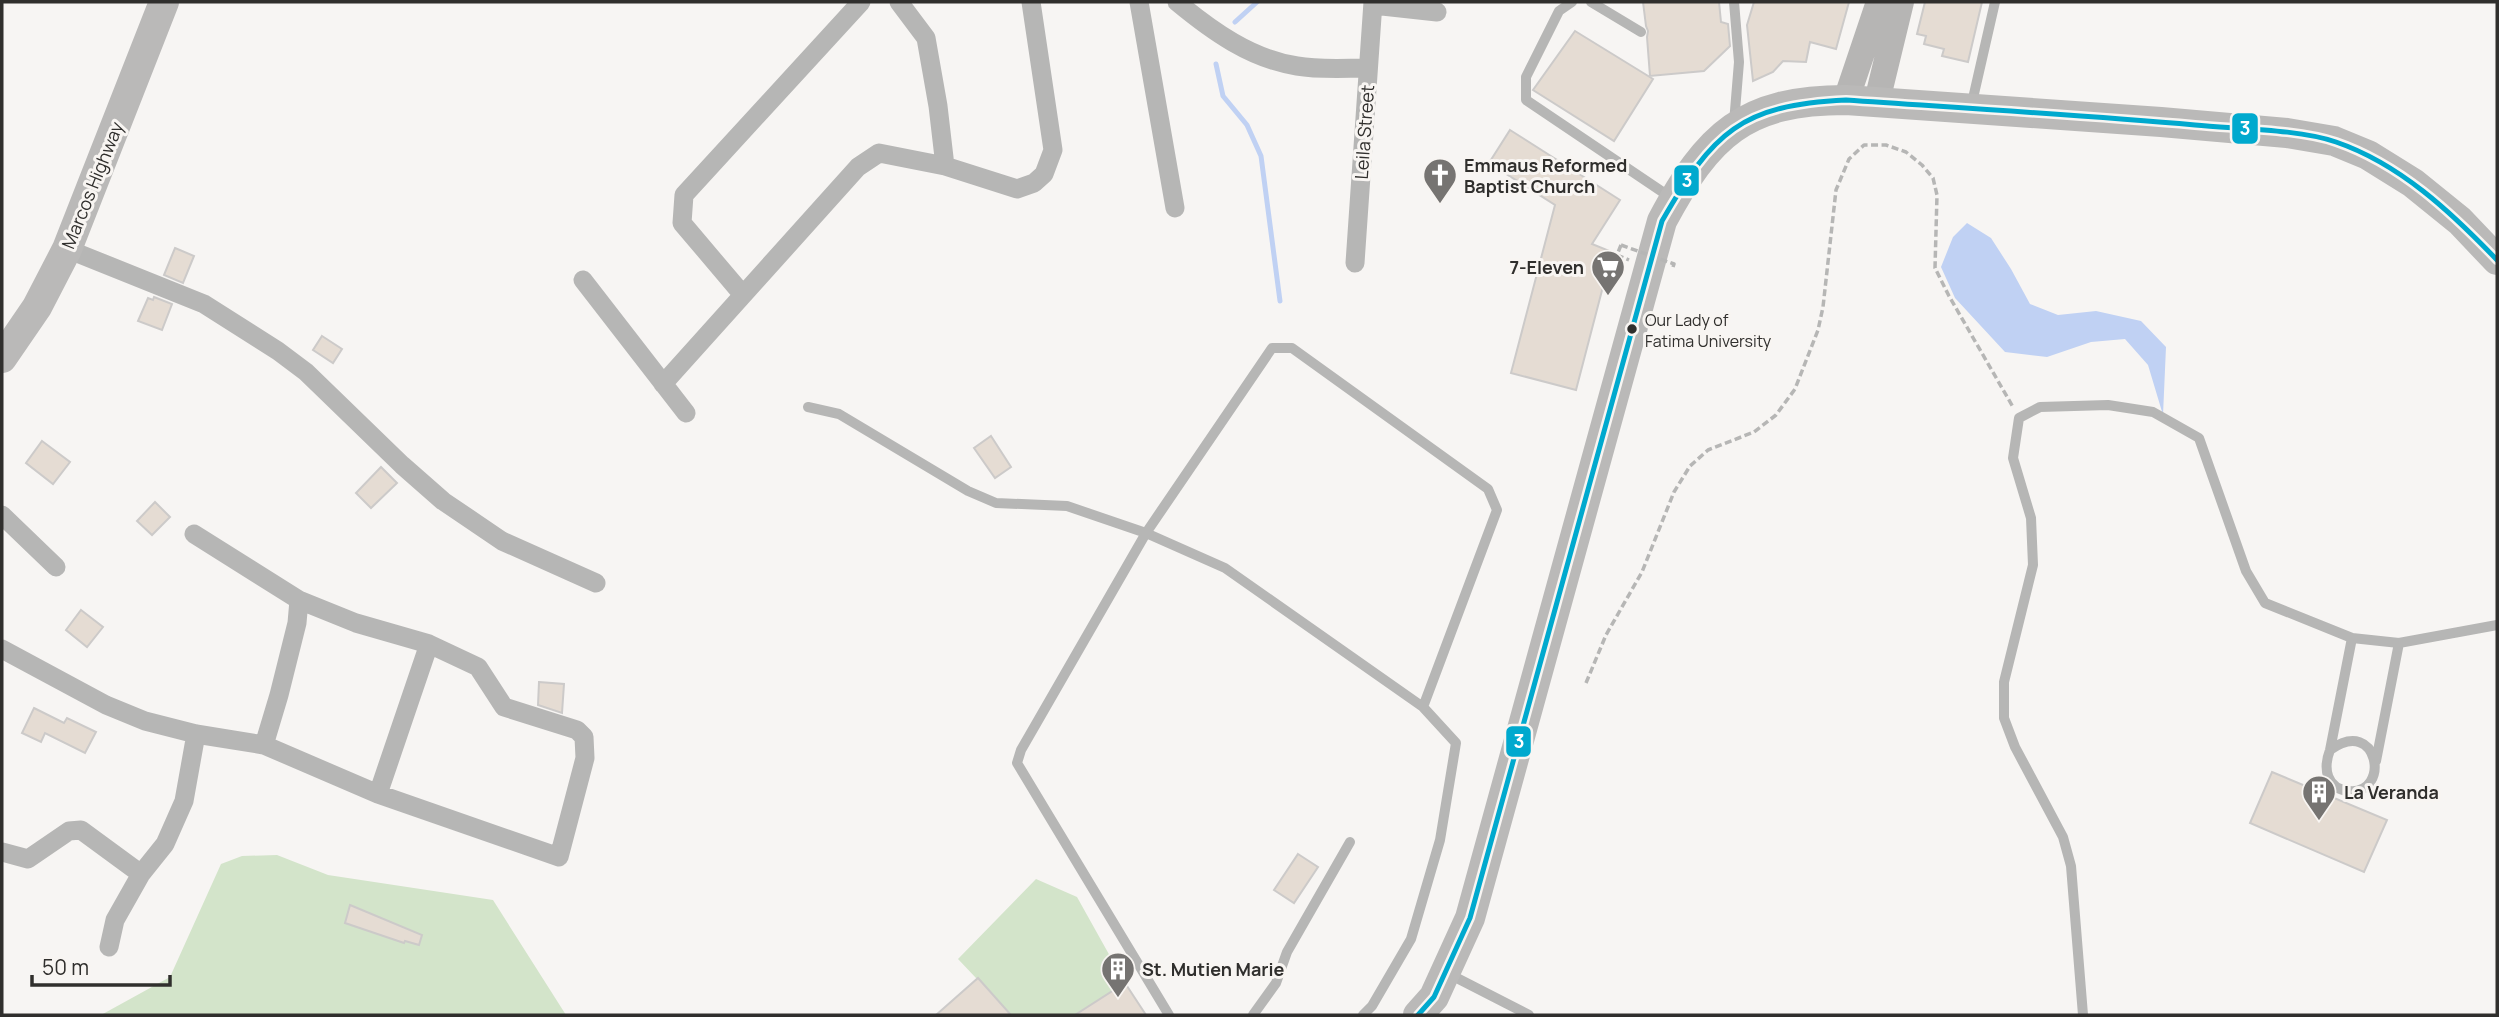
<svg xmlns="http://www.w3.org/2000/svg" width="2499" height="1017" font-family="Manrope,sans-serif">
<style>
.green{fill:#d3e4ca}
.water{fill:#c0d1f3}
.lines{fill:none;stroke-linecap:round;stroke-linejoin:round}
.stream{stroke:#c0d1f3;stroke-width:5}
.building{fill:#e5dcd3;stroke:#cccac9;stroke-width:2}
.path{stroke:#b6b6b5;stroke-width:3.5;stroke-dasharray:7 3.5;stroke-linecap:butt}
.lane{stroke:#b6b6b5;stroke-width:10}
.street{stroke:#b6b6b5;stroke-width:19}
.secondary{stroke:#b6b5b4;stroke-width:26}
.primary{stroke:#bab9b8;stroke-width:30}
.path-bridge{stroke:#b6b6b5;stroke-width:3.5;stroke-dasharray:7 3.5;stroke-linecap:butt}
.bus-1-casing{stroke:#f8f5f2;stroke-width:10}
.bus-1{stroke:#00a9ce;stroke-width:5}
.bus-dot{fill:#302f2d;stroke:#f8f5f2;stroke-width:2.5}
.labels{text-anchor:middle;dominant-baseline:central;stroke-width:6;stroke-linejoin:round;paint-order:stroke}
.bus-label{font-size:16px;fill:#302f2d;stroke:#f8f5f2;text-anchor:start}
.street-label{font-size:18px;fill:#302f2d;stroke:#f8f5f2}
.poi-label{font-size:18px;font-weight:bold;fill:#302f2d;stroke:#f8f5f2;text-anchor:start}
.line-badge{stroke:#f8f5f2;stroke-width:2.5}
.badge-label{font-size:19px;text-anchor:middle;font-weight:bold;fill:#fff}
</style>
<rect width="100%" height="100%" fill="#f7f5f3"/>
<path class="green" d="M277,855L328,875L493,900L566,1015H101L170,977L221,864L242,856Z
M1036,879L1077,897L1125,983L1075,1015H1011L958,959Z"/>
<path class="water" d="M1967,223L1991,238L2011,269L2030,304L2058,315L2096,311L2141,321L2166,347L2163,415L2148,365L2125,339L2091,342L2047,357L2005,352L1955,298L1941,267L1953,237Z"/>
<g class="lines">
<path class="stream" d="M1235,22L1257,2
M1216,64L1223,96L1247,125L1261,156L1280,301"/>
</g>
<path class="building" d="M1643,2H1719L1721,22L1728,24L1730,46L1704,71L1650,76L1647,37L1648,31L1646,26Z
M1754,2H1849L1836,49L1810,42L1806,62L1783,61L1773,72L1753,81L1747,25Z
M1925,2H1982L1968,62L1942,56L1944,49L1924,44L1926,36L1917,34Z
M1575,31L1653,79L1614,141L1533,90Z
M1510,130L1620,200L1592,244L1612,252L1576,390L1511,373L1555,205L1489,163Z
M175,248L194,256L183,283L164,275Z
M154,297L172,304L162,330L138,321L148,298L153,300Z
M322,336L342,349L333,363L313,350Z
M991,436L1011,467L995,478L974,448Z
M42,441L70,462L53,484L26,463Z
M381,467L397,483L371,508L356,493Z
M155,502L170,517L152,535L137,521Z
M81,610L103,627L87,647L66,630Z
M539,682L564,684L562,713L538,705Z
M34,708L64,723L67,718L96,732L85,753L45,733L41,742L22,733Z
M2272,772L2387,820L2364,872L2250,823Z
M1298,854L1318,867L1294,903L1274,890Z
M350,905L422,935L419,945L405,941L404,943L345,923Z
M978,978L1011,1015H936Z
M1125,983L1146,1015H1075Z"/>
<g class="lines">
<path class="path" d="M1621,245L1617,255L1629,260
M1586,683L1606,635L1642,572L1674,492L1690,466L1708,450L1754,432L1776,415L1795,389L1818,330L1823,307L1836,190L1849,159L1864,145H1886L1906,152L1922,165L1933,178L1937,195L1935,268L1949,296L2013,407"/>
<path class="lane" d="M1572,2L1559,11L1526,77V100L1670,197
M1591,2L1641,32
M1971,107L1995,2
M1734,123L1739,62L1734,2
M808,407L839,414L968,491L996,503L1067,506L1146,533L1225,568L1423,707L1456,743L1440,840L1411,939L1372,1006L1363,1015
M2330,750C2379,715 2391,795 2349,791C2326,789 2323,768 2330,750L2352,638
M2376,761L2399,643
M1449,974L1529,1015
M1169,1015L1017,763L1021,750L1146,533L1272,348H1292L1488,489L1497,510L1423,707
M1253,1015L1276,983L1287,952L1350,842
M2083,1015L2071,866L2063,837L2015,747L2004,718V682L2033,565L2031,518L2013,458L2019,418L2040,407L2108,405L2153,412L2199,438L2246,571L2265,603L2352,638L2399,643L2497,625"/>
<path class="street" d="M899,2L926,38L938,106L945,166
M1139,2L1175,208
M1177,2C1212,31 1251,59 1297,66C1320,70 1345,68 1368,68
M1373,5L1437,12
M67,249L204,304L278,351L306,372L402,465L443,501L502,541L596,583
M1355,263L1373,2
M583,280L686,413
M743,295L682,223L684,195L861,2
M663,384L858,167L879,153L945,166L1017,189L1034,183L1044,174L1053,150L1031,2
M2,515L56,567
M2,649L106,705L145,721L196,734L264,745L378,794L559,857L585,758L584,737L577,730L504,707L478,667L429,644L356,623L299,600L194,534
M264,745L279,695L297,623L299,600
M378,794L429,644
M2,852L28,859L69,831L81,830L141,874L165,844L184,801L196,734
M109,947L115,920L141,874"/>
<path class="secondary" d="M1846,100L1879,2
M1877,101L1901,2"/>
<path class="primary" d="M2,358L37,307L67,249L164,2
M1418,1015L1434,997L1470,918L1662,221C1708,135 1744,100 1846,100L2161,122L2287,133L2334,141L2368,155L2413,183L2460,221L2497,260"/>
<path class="path-bridge" d="M1621,245L1674,264L1673,267"/>
<g class="bus-1-casing">
<path id="bus-1" d="M1418,1015L1434,997L1470,918L1662,221C1713,132 1741,105 1846,100C1962,108 2079,115 2195,125C2236,129 2299,129 2336,142C2400,164 2451,212 2497,260"/>
</g>
<use href="#bus-1" class="bus-1"/>
</g>
<defs>
<g id="church-pin" transform="scale(1.75)"><path d="M0 17L-7.5 6A9.5 9.5 0 1 1 7.5 6Z" fill="#767472" stroke="#f8f5f2"/><path d="M-1.2-6h2.4v3.5h3.3v2.4h-3.3V6h-2.4V-.1h-3.3v-2.4h3.3Z" fill="#fff"/></g>
<g id="supermarket-pin" transform="scale(1.75)"><path d="M0 17L-7.5 6A9.5 9.5 0 1 1 7.5 6Z" fill="#767472" stroke="#f8f5f2"/><path d="M-6-5.5h2.5l.6 2H6L4.5 2H-2.5L-4.4-4H-6ZM-1.5 3.2a1.3 1.3 0 1 0 .1 0ZM3 3.2a1.3 1.3 0 1 0 .1 0Z" fill="#fff"/></g>
<g id="building-pin" transform="scale(1.75)"><path d="M0 17L-7.5 6A9.5 9.5 0 1 1 7.5 6Z" fill="#767472" stroke="#f8f5f2"/><path d="M-4-6H4V6H1V3H-1V6H-4ZM-2.5-4.3h1.7v1.8h-1.7ZM.8-4.3h1.7v1.8H.8ZM-2.5-1h1.7V.8h-1.7ZM.8-1h1.7V.8H.8Z" fill="#fff"/></g>
</defs>
<g fill-rule="evenodd">
<use href="#church-pin" x="1440" y="175"/>
<use href="#supermarket-pin" x="1608" y="267"/>
<use href="#building-pin" x="2319" y="792"/>
<use href="#building-pin" x="1118" y="969"/>
</g>
<circle class="bus-dot" cx="1632" cy="329" r="6"/>
<g class="labels">
<g class="bus-label">
<text x="1645" y="320">Our Lady of<tspan x="1645" dy="21">Fatima University</tspan></text>
</g>
<g class="street-label">
<text transform="translate(1364 132) rotate(-86)">Leila Street</text>
<text transform="translate(92 185) rotate(-68)">Marcos Highway</text>
</g>
<g class="poi-label">
<text x="1464" y="165">Emmaus Reformed<tspan x="1464" dy="21">Baptist Church</tspan></text>
<text x="1584" y="267" text-anchor="end">7-Eleven</text>
<text x="2344" y="792">La Veranda</text>
<text x="1142" y="969">St. Mutien Marie</text>
</g>
</g>
<g class="line-badge">
<rect x="2231" y="112" width="28" height="33" rx="7" fill="#00a9ce"/>
<rect x="1673" y="164" width="27" height="33" rx="7" fill="#00a9ce"/>
<rect x="1505" y="725" width="27" height="33" rx="7" fill="#00a9ce"/>
</g>
<g class="badge-label">
<text x="2245" y="135">3</text>
<text x="1687" y="187">3</text>
<text x="1519" y="748">3</text>
</g>
<rect width="2499" height="1017" fill="none" stroke="#302f2d" stroke-width="7"/>
<path d="M32 975v10h138v-10" fill="none" stroke="#302f2d" stroke-width="3.5"/>
<text x="42" y="975" font-size="21" fill="#302f2d" stroke="#f8f5f2" stroke-width="5" paint-order="stroke">50 m</text>
</svg>
